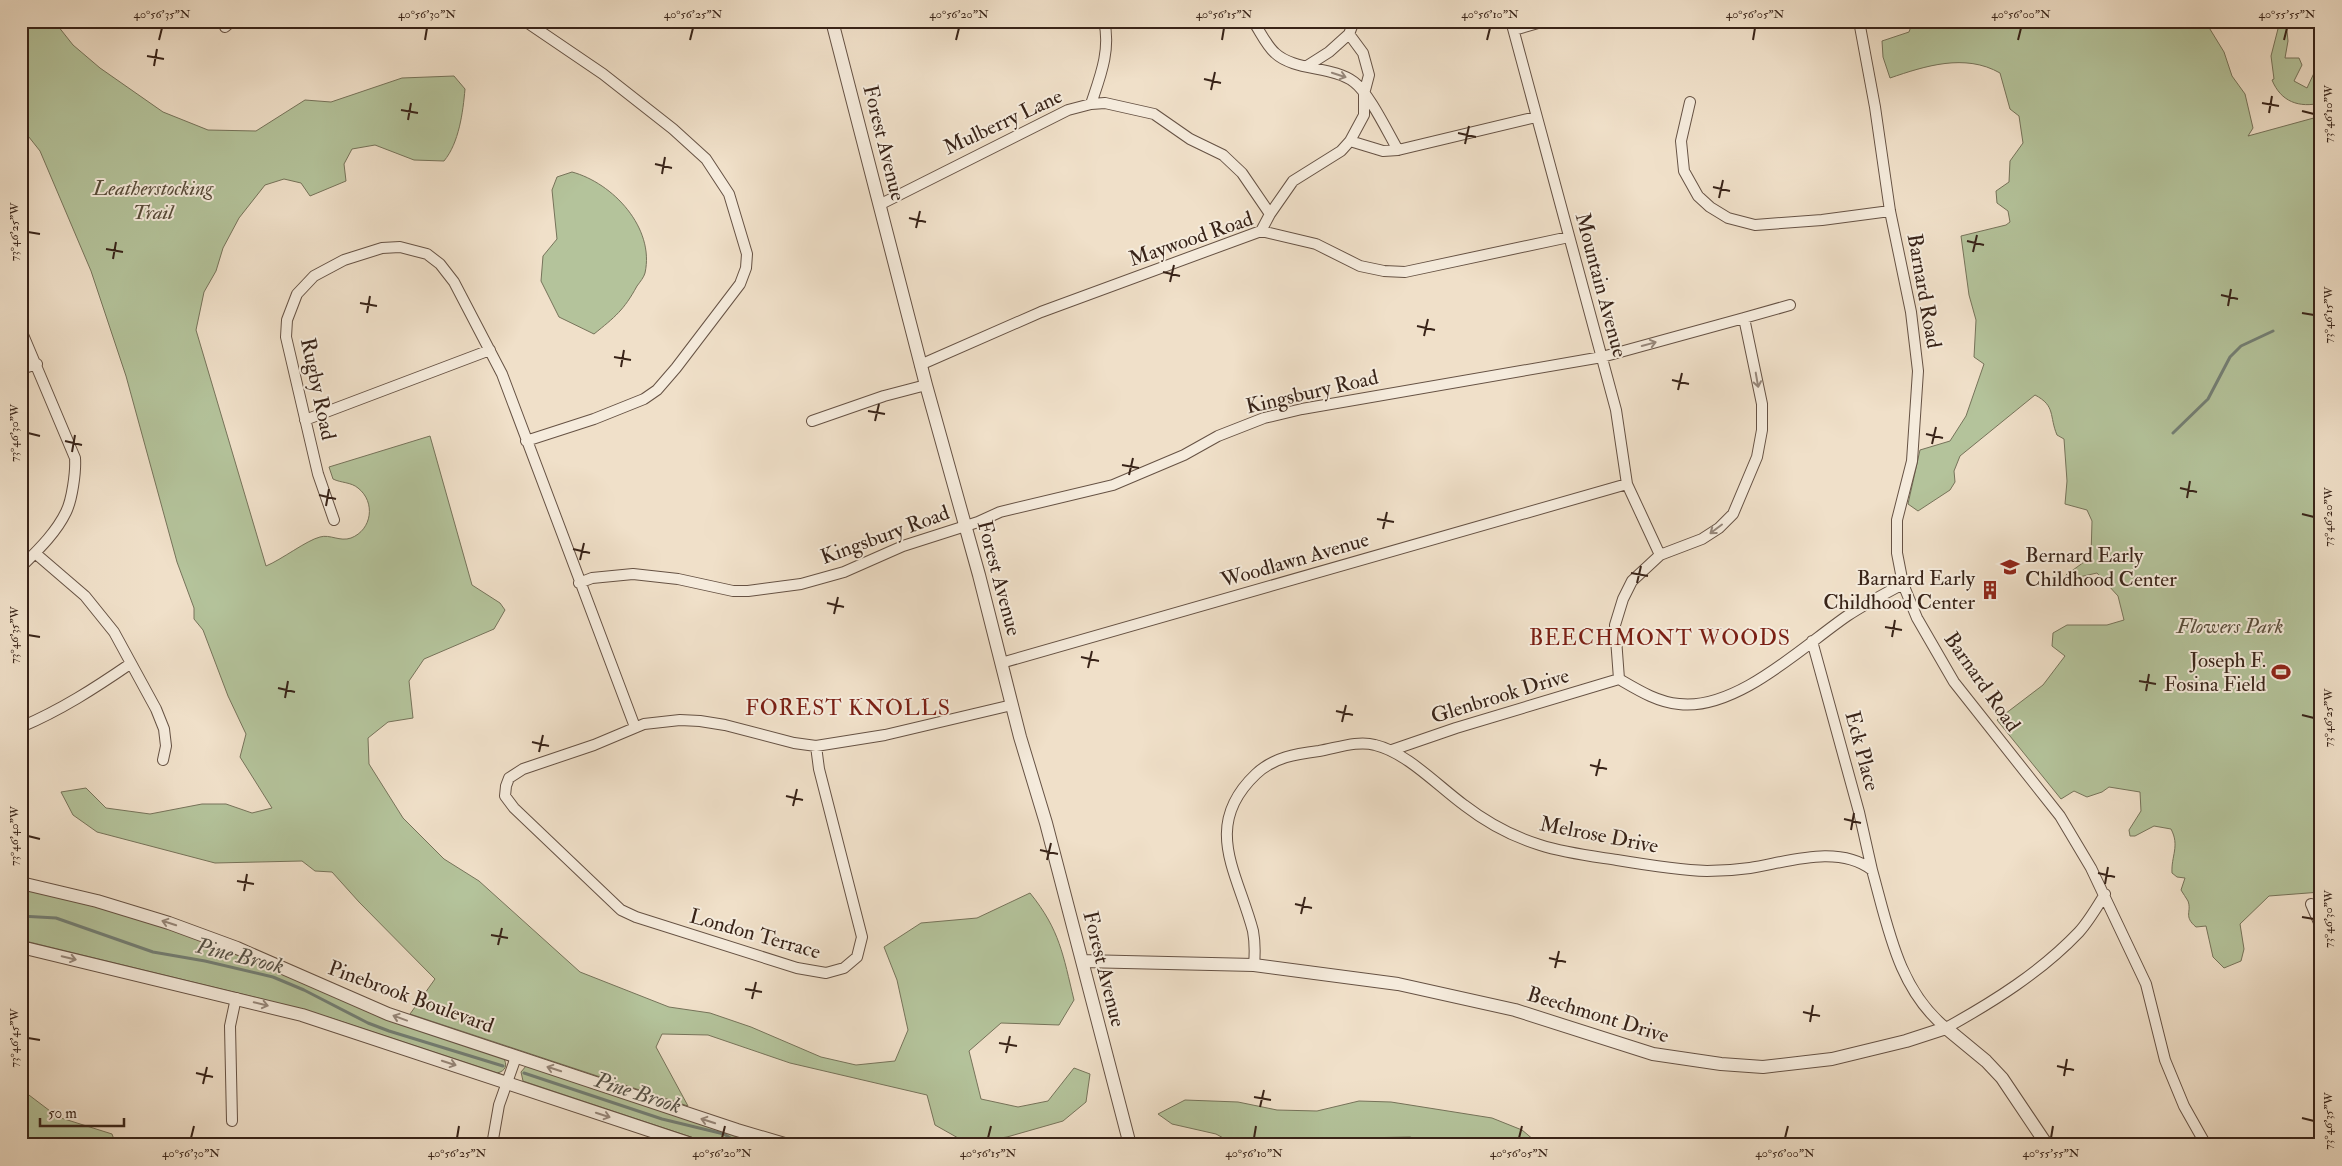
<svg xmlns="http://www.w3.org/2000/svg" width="2342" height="1166" font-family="'IM FELL Double Pica',serif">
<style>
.green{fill:#b4c39b;stroke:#76735a}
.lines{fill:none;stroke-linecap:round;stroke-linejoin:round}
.stream{stroke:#737f75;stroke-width:3}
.minor-casing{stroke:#665244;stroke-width:12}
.tertiary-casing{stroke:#665244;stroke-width:14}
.minor{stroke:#f5ebdc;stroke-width:10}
.tertiary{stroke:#f5ebdc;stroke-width:12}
.oneway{stroke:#96877a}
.ticks{fill:none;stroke:#382318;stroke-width:2}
.labels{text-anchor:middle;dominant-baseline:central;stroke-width:4;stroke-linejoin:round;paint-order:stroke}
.street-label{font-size:21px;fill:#382318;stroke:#f5ebdc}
.park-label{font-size:21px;font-style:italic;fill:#574b39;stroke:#f5ebdc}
.poi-label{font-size:21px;fill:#382318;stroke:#f5ebdc;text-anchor:end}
.neighbourhood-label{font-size:22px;letter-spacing:1px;fill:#7a1f14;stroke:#f5ebdc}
.water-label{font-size:22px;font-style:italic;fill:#555146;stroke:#f5ebdc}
.neatline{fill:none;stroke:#382318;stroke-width:2}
.ticks-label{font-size:12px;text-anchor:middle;fill:#382318}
</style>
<rect width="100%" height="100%" fill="#f0e0c9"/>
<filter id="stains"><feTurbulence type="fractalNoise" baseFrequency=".004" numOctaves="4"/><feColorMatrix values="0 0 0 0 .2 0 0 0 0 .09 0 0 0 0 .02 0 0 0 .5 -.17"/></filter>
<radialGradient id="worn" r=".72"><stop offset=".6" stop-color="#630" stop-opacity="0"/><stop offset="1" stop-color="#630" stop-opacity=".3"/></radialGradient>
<path class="green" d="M21,21H54L73,45L100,68L163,112L208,130L256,131L305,100L331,102L402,78L454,76L465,89C463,112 459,143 444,161L414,160L375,145L352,149L344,164L346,181L310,196L301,183L284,179L265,185L239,218L223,248L216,271L204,292L196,330L266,566C281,560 307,540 320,537C330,534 340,542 351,538C372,530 376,502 358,488C351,482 341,483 333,479L329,467L430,436L472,585L500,603L505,610L494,629L424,659L409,681L413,718L388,722L368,738L369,764L403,818L444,859L479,881L580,972L669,1007L710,1013L751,1027L821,1057L856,1065L895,1061L908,1030L897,980L884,947L921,923L977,918L1030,893C1060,930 1063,955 1074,1000L1059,1025L1001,1023L969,1051L981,1099L1018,1107L1048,1101L1074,1068L1090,1074L1086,1102L1063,1121L1007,1137L967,1143L935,1125L927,1095L790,1063L708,1035L662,1034L656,1047L688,1106L410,1014L435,979L359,902L332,872L315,871L302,861L215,863L97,832L73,815L61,792L86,788L106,808L150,814L202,804H226L252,813L272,808L240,757L246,734L228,696L203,630L194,619V608L177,562L126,376L91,271L40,151L21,127Z
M1913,21H2205L2224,52L2232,76L2245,94L2253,128L2248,136L2321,116V892L2269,896L2240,924L2244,949L2241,961L2224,968L2213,957L2206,926L2196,927C2183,916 2192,912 2188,901C2186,897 2183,894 2181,890L2185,878L2177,877L2172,873C2171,856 2180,846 2171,829L2154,826L2135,836H2130L2129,830L2141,811L2140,792L2109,787L2102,792L2087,797L2074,791L2061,799L1997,720L2043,685L2065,656L2052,646L2053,633L2067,625H2107L2124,620L2118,596L2097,573L2066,580V575L2091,557L2092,521L2087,510L2065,504L2067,481L2064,439L2057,435C2049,416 2056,406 2035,395L1960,456L1954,471L1955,482L1950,490L1918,511L1908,504L1920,450L1950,441L1966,416L1984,364L1974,357L1976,320L1969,295L1961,236L2006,225L2010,222L2008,211L1997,203L1996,191L2009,182L2010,161L2023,143L2019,116L2010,109L2000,73C1965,53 1925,66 1890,78L1883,57L1882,41L1909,32Z
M2280,21H2286L2288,41L2285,58H2299L2302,65L2294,81L2307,88L2315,71H2317L2321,75V103C2299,108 2281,102 2272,80L2274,79L2271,56Z
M572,172C613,183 655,228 645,273C644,277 640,282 637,286C624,310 615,317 594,334L559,317L541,281L543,256L557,239L552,190L557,177Z
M21,887L97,905L207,938L503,1057C508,1065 506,1071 497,1073L331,1018L258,998L21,940Z
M526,1066L766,1145H715L523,1081L521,1072Z
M21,1089L58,1117L112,1134L116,1145H21Z
M1185,1100L1238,1102L1277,1110L1317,1111L1359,1101L1391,1102L1492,1118L1522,1130L1540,1145H1435L1410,1137L1359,1138L1333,1145H1236L1216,1134L1172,1124L1158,1114Z"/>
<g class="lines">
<path class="stream" d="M2173,433L2208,399L2230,357L2241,346L2273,331
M21,916L56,918L153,952L205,961L273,977L304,990L368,1023L389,1031L503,1066
M524,1073L662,1119L724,1134L741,1145"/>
<g class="minor-casing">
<path id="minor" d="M525,21L603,74L673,129L706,159L729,194L747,254L746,268L740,284L676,368L657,390L644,399L594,419L526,441
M1253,21C1260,31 1266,45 1275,53C1294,71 1333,66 1354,82C1369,93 1388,133 1398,150
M1511,21L1616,410L1627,484L1660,555
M1859,21L1875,107L1890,211L1911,312L1918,371L1912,461L1897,520V553L1903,584L1917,618L1954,682L2060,816L2091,868L2146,984L2165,1060L2184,1106L2206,1145
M225,27L232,21
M1514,30L1545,21
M1307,66L1329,52L1349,34
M1690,102L1681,141L1684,171L1698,196L1710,207L1728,218L1755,225L1822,220L1890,211
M1091,104C1100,77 1111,50 1104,21
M1350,141L1383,151L1398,150L1536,117
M879,205L1068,110L1091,104L1105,103L1154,114L1190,139L1223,155L1242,173L1270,214L1261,231
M1270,214L1293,181L1341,151L1350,141L1364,115V94L1369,75L1363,53L1349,34L1354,21
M1744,318L1790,305
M21,330L75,458C76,472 72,500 66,512C56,533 37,551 21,567
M920,365L1041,312L1261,231L1316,244L1360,266L1384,271L1405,272L1569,237
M21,369L37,364
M305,420L490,350
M812,421L884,396L926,385
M334,520L318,474L286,337L287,320L297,294L314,276L344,260L382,248L400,247L427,254L440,264L454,282L502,374L635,727
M35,553L85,596L114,632L156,709L164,729L166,746L163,760
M579,583L592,578L633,574L678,579L733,591H748L801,584L844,572L903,546L978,522L1000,512L1113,485L1184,455L1218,436L1264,418L1302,409L1602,357L1744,318L1762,404V430L1757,457L1733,514L1719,528L1702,539L1660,555L1632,581L1623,599L1615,625L1619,679C1638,690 1657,702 1679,704C1736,711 1802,647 1847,616C1865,604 1884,594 1903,584
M1812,641L1859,812L1872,870
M1001,663L1627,484
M21,727C61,710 95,688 130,664
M816,746L819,769L862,937L857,957L844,968L826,973L797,968L636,917L621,910L514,808L505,796L506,786L509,778L523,769L594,745L644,724L680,720L700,721L725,725L794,743L816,746L885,735L1012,705
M1392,750L1456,728L1619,679
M2311,904L2321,927
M1254,965C1255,954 1255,942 1253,931C1238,873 1201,826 1256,774C1274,757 1296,754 1319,751C1337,748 1358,740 1375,745C1406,752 1438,786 1464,805C1486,822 1514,837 1540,845C1565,853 1591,856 1617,860C1647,865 1677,870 1707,871C1721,871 1736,870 1750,868C1788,862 1838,844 1872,870C1888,927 1898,989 1946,1028C1993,1002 2041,972 2079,932C2089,921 2097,907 2105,894
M232,1121L230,1026L236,998
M492,1145L499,1105L516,1057"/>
</g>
<g class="tertiary-casing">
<path id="tertiary" d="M832,21L926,385L979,575L1020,737L1046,823L1130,1145
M21,883L97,901L169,923L237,948L388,1014L737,1130L788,1145
M21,947L302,1015L694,1145
M1082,961L1254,965L1398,984L1515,1010L1653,1054L1721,1064L1763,1067L1832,1059L1906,1041L1946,1028L1986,1061L2002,1078L2047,1145"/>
</g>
<use href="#minor" class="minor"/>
<use href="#tertiary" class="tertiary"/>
</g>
<defs><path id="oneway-shaft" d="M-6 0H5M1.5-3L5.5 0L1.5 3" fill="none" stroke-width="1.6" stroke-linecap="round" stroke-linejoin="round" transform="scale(1.25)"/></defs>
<g class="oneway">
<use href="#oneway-shaft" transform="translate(1339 75) rotate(18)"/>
<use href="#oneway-shaft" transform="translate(1649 344) rotate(-15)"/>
<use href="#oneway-shaft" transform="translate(1757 380) rotate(80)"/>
<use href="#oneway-shaft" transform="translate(1716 529) rotate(143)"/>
<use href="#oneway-shaft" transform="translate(169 923) rotate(-162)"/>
<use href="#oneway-shaft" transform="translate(69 958) rotate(13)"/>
<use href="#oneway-shaft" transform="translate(261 1004) rotate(14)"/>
<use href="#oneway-shaft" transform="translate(400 1018) rotate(-160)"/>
<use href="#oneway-shaft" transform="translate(449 1063) rotate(18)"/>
<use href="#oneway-shaft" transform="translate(554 1069) rotate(-162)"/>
<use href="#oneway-shaft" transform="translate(603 1115) rotate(18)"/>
<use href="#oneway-shaft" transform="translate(708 1121) rotate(-162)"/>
</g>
<path class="ticks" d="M159,40L162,28M425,40L427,28M690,40L693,28M956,40L959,28M1222,40L1224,28M1487,40L1490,28M1753,40L1755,28M2018,40L2021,28M2284,40L2287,28M147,56L164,59M154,66L157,49M1204,79L1221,83M1211,90L1215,72M2262,103L2279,106M401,110L418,113M2302,111L2314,114M2269,113L2272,96M408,120L411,103M1458,133L1476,137M1465,144L1469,126M655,164L672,168M662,174L665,157M1713,187L1730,191M1719,198L1723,180M909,218L926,222M916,228L920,211M28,232L40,234M1967,241L1984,245M106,249L123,252M1973,252L1977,235M113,259L116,242M1163,272L1180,276M1170,282L1174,265M2221,295L2238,299M360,303L377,306M2228,306L2231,289M367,313L370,296M2302,313L2314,315M1417,326L1435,330M1424,336L1428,319M614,357L631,360M621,367L624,350M1672,380L1689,384M1678,390L1682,373M868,411L885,414M875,421L879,404M28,433L40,436M1926,434L1943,438M65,441L82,445M1932,444L1936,427M72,452L75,435M1122,465L1139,468M1129,475L1133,458M2180,488L2197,492M319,495L336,499M2187,498L2190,481M326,506L329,489M2302,514L2314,517M1377,519L1394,522M1383,529L1387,512M573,549L590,553M580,560L584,543M1631,573L1648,576M1637,583L1641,566M827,603L844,607M834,614L838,597M1885,627L1902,630M28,635L40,637M1892,637L1895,620M1081,657L1099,661M1088,668L1092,651M2139,681L2156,684M278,688L295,692M2146,691L2149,674M285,698L288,681M1336,711L1353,715M2302,715L2314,718M1342,722L1346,705M532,742L549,746M539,752L543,735M1590,765L1607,769M1596,776L1600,759M786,796L803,800M793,806L797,789M1844,819L1861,823M1851,830L1854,813M28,836L40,839M1040,850L1058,854M1047,860L1051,843M2098,873L2115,877M237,881L254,884M2105,884L2108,867M244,891L247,874M1295,904L1312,908M1301,914L1305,897M2302,917L2314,919M491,935L508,938M498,945L502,928M1549,958L1566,962M1555,968L1559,951M745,989L762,992M752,999L756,982M1803,1012L1820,1016M1810,1022L1813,1005M28,1038L40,1040M999,1043L1017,1046M1006,1053L1010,1036M2057,1066L2074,1070M196,1073L213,1077M2064,1076L2067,1059M203,1084L207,1067M1254,1097L1271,1100M1260,1107L1264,1090M2302,1118L2314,1121M191,1138L194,1126M457,1138L459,1126M722,1138L725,1126M988,1138L991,1126M1254,1138L1256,1126M1519,1138L1522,1126M1785,1138L1788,1126M2051,1138L2053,1126"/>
<defs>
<g id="school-bare" transform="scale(1.5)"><path d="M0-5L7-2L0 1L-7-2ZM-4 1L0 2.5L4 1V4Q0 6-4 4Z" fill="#8f2418" stroke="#f5ebdc" stroke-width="2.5" paint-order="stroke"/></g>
<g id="building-bare" transform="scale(1.5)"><path d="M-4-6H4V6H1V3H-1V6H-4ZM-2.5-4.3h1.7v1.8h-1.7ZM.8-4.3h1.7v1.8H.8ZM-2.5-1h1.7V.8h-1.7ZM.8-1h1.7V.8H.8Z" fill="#8f2418" stroke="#f5ebdc" stroke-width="2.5" paint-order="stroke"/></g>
<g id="stadium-bare" transform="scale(1.5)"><path d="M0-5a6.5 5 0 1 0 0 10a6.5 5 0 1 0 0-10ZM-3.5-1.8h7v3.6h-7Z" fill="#8f2418" stroke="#f5ebdc" stroke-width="2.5" paint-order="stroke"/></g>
</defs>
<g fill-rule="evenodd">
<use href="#school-bare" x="2010" y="567"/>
<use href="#building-bare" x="1990" y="590"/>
<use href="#stadium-bare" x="2281" y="672"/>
</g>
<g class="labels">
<g class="street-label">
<text transform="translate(1003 122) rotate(-25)">Mulberry Lane</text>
<text transform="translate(884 143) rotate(76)">Forest Avenue</text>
<text transform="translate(1191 239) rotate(-19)">Maywood Road</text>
<text transform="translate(1601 285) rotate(75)">Mountain Avenue</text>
<text transform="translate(1924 291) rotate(80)">Barnard Road</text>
<text transform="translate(318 389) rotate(78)">Rugby Road</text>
<text transform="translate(1312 392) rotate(-13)">Kingsbury Road</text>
<text transform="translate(885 535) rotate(-20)">Kingsbury Road</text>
<text transform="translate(1295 560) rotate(-16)">Woodlawn Avenue</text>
<text transform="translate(999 578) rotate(75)">Forest Avenue</text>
<text transform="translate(1982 682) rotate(55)">Barnard Road</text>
<text transform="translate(1500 696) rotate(-17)">Glenbrook Drive</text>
<text transform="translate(1862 751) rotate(75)">Eck Place</text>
<text transform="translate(1599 835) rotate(11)">Melrose Drive</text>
<text transform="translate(755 934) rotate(16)">London Terrace</text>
<text transform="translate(1104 969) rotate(76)">Forest Avenue</text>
<text transform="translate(411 997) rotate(20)">Pinebrook Boulevard</text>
<text transform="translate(1598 1015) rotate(17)">Beechmont Drive</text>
</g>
<g class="park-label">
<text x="153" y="188">Leatherstocking<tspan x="153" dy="24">Trail</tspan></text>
<text x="2230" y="626">Flowers Park</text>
</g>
<g class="poi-label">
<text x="2025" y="555" text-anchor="start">Bernard Early<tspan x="2025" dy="24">Childhood Center</tspan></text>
<text x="1975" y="578">Barnard Early<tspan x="1975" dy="24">Childhood Center</tspan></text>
<text x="2266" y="660">Joseph F.<tspan x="2266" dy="24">Fosina Field</tspan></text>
</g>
<g class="neighbourhood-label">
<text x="1660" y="638">BEECHMONT WOODS</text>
<text x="848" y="708">FOREST KNOLLS</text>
</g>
<g class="water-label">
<text transform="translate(240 956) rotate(14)">Pine Brook</text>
<text transform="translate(638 1093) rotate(18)">Pine Brook</text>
</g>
</g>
<rect width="2342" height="1166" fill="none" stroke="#f0e0c9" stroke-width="55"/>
<path d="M40 1118v8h84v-8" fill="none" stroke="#382318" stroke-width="2.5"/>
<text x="48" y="1118" font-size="15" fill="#382318" stroke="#f5ebdc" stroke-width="4" paint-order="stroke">50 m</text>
<rect x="28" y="28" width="2286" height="1110" class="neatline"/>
<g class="ticks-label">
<text x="162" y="18">40°56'35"N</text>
<text x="427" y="18">40°56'30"N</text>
<text x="693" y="18">40°56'25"N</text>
<text x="959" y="18">40°56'20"N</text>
<text x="1224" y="18">40°56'15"N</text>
<text x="1490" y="18">40°56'10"N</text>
<text x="1755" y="18">40°56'05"N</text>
<text x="2021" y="18">40°56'00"N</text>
<text x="2287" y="18">40°55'55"N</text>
<text transform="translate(2328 114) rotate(-90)" y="4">73°46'10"W</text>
<text transform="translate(14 232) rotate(-90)" y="4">73°46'25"W</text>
<text transform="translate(2328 315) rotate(-90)" y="4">73°46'15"W</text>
<text transform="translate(14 433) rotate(-90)" y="4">73°46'30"W</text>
<text transform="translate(2328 517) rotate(-90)" y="4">73°46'20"W</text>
<text transform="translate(14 635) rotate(-90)" y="4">73°46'35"W</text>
<text transform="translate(2328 718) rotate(-90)" y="4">73°46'25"W</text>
<text transform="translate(14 836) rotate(-90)" y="4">73°46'40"W</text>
<text transform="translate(2328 919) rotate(-90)" y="4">73°46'30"W</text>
<text transform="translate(14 1038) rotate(-90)" y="4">73°46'45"W</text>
<text transform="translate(2328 1121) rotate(-90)" y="4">73°46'35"W</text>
<text x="191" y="1157">40°56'30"N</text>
<text x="457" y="1157">40°56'25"N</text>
<text x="722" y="1157">40°56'20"N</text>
<text x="988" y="1157">40°56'15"N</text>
<text x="1254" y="1157">40°56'10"N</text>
<text x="1519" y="1157">40°56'05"N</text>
<text x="1785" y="1157">40°56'00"N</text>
<text x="2051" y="1157">40°55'55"N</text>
</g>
<rect width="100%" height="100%" filter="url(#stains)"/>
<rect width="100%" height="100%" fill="url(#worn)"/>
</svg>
